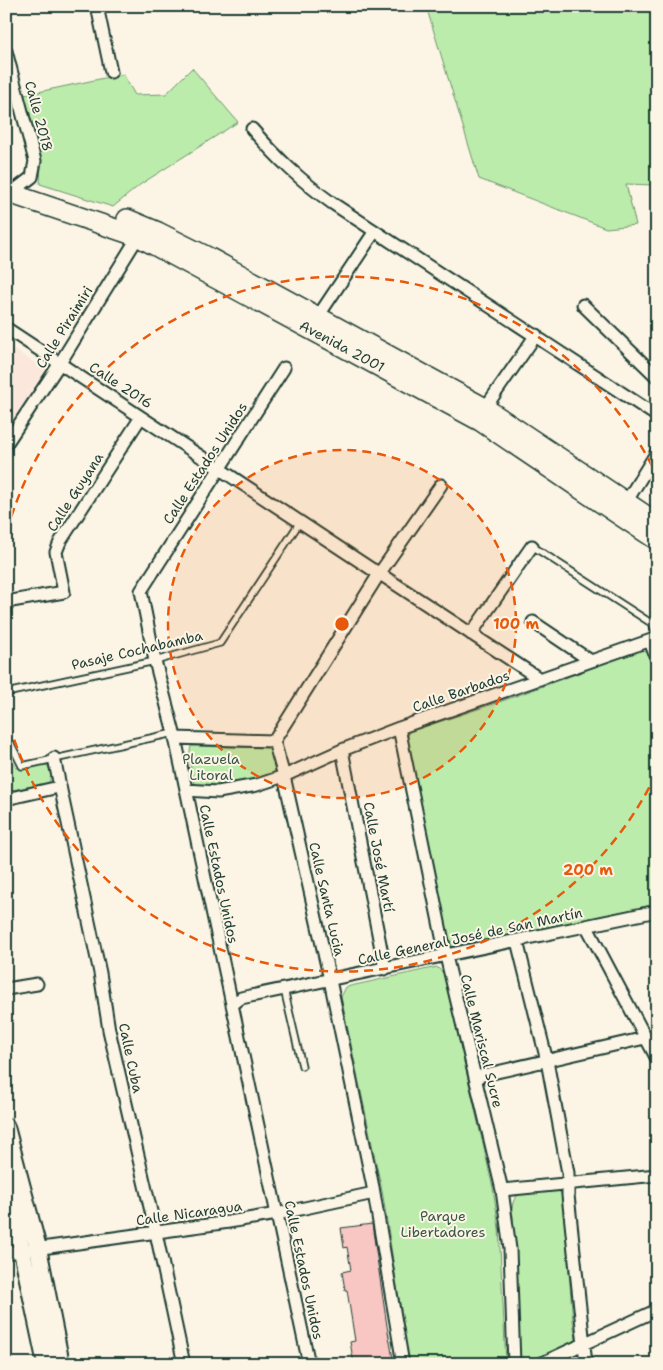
<svg xmlns="http://www.w3.org/2000/svg" width="663" height="1370" font-family="'Shantell Sans',sans-serif">
<style>
.built{fill:#fbe7db}
.green{fill:#bcecab;stroke:#6e9470}
.building{fill:#f8c7c4;stroke:#1f3d34}
.lines{fill:none;stroke-linecap:round;stroke-linejoin:round}
.lane-casing{stroke:#1f3d34;stroke-width:9}
.street-casing{stroke:#1f3d34;stroke-width:15}
.secondary-casing{stroke:#1f3d34;stroke-width:20}
.primary-casing{stroke:#1f3d34;stroke-width:22}
.lane{stroke:#fcf5e5;stroke-width:5.5}
.street{stroke:#fcf5e5;stroke-width:11}
.secondary{stroke:#fcf5e5;stroke-width:16}
.primary{stroke:#fcf5e5;stroke-width:19}
.ring{fill:none;stroke:#e8590c;stroke-width:2.5;stroke-dasharray:9 6}
.labels{text-anchor:middle;dominant-baseline:central;stroke-width:4;stroke-linejoin:round;paint-order:stroke}
.street-label{font-size:14px;fill:#1f3d34;stroke:#fcf5e5}
.park-label{font-size:14px;fill:#375746;stroke:#fcf5e5}
.centre{fill:#e8590c;stroke:#fcf5e5;stroke-width:2.5}
.ring-label{font-size:15px;text-anchor:middle;font-weight:bold;fill:#e8590c;stroke:#fcf5e5;stroke-width:4;stroke-linejoin:round;paint-order:stroke}
</style>
<rect width="100%" height="100%" fill="#fcf5e5"/>
<filter id="ink" filterUnits="userSpaceOnUse"><feTurbulence type="fractalNoise" baseFrequency=".02" numOctaves="2"/><feDisplacementMap in="SourceGraphic" scale="10" xChannelSelector="R" yChannelSelector="G"/><feConvolveMatrix kernelMatrix="1 2 1 2 8 2 1 2 1" color-interpolation-filters="sRGB"/></filter>
<g filter="url(#ink)">
<path class="built" d="M6,345L42,367L45,370L6,430Z"/>
<path class="green" d="M426,6H657V183L654,185L626,184L636,225L606,228L479,179Z
M192,68L238,122L141,184L113,207L40,184L41,164L24,95L123,74L135,95L166,94Z
M641,650L649,653L657,676V904L449,948L407,741L409,732L505,700Z
M191,746L268,748C275,755 277,766 273,775C247,782 221,790 194,784L189,757Z
M8,748L16,768L43,764L48,766L51,775L49,783L8,791L6,782V749Z
M437,967L444,974L493,1188L499,1228L506,1364H409L383,1196L341,997L346,987Z
M556,1190L561,1193L565,1223L573,1322L576,1339L573,1345L532,1364H518L513,1217C507,1186 534,1191 556,1190Z"/>
<path class="building" d="M372,1224L387,1326L394,1364H354L350,1342L355,1341L347,1290H345L342,1272L351,1270L347,1247L344,1248L341,1228Z"/>
<g class="lines">
<g class="lane-casing">
<path id="lane" d="M532,546L651,623L657,632
M6,693L155,661L220,643L300,522
M6,744H11L22,766L174,733
M284,989L302,1066"/>
</g>
<g class="street-casing">
<path id="street" d="M97,6L111,72
M6,51L35,161L32,177L11,193
M252,129C278,159 300,180 332,203L657,416
M583,305L657,377
M317,318L375,231
M6,328L379,574
M284,368L141,591L155,661L174,733L309,1364
M485,408L536,335
M6,444L60,363L141,232
M623,507L657,452
M374,570L540,679
M6,602L64,592L56,552L60,542L141,417
M533,622L591,661
M471,634L532,546
M650,641L657,660
M399,728L446,956L502,1190L510,1249L514,1364
M175,738L274,741
M342,750L385,969
M54,758L100,973L109,1030L156,1233L184,1364
M186,790L218,792L257,785L284,776L342,750L399,728L657,638
M6,799L59,787
M587,927L657,1059
M517,941L547,1061L568,1173V1195L586,1364
M6,989L37,984
M232,1005L241,998L657,911
M475,1077L645,1038
M502,1190L657,1175
M6,1253L229,1222L277,1214L374,1193
M403,1364L373,1187L330,980L284,776L274,741L379,574L441,485
M540,1364L657,1310"/>
</g>
<g class="secondary-casing">
<path id="secondary" d="M6,1127L38,1248L61,1364
M6,1184L22,1251L46,1364"/>
</g>
<g class="primary-casing">
<path id="primary" d="M6,192L139,237L480,421L619,515L657,540
M127,219L158,232L208,257L485,408L657,523"/>
</g>
<use href="#lane" class="lane"/>
<use href="#street" class="street"/>
<use href="#secondary" class="secondary"/>
<use href="#primary" class="primary"/>
</g>
</g>
<circle cx="342" cy="624" r="174" fill="#e8590c" fill-opacity=".12"/>
<g class="ring">
<circle cx="342" cy="624" r="174"/>
<path d="M656 774A348 348 0 0 1 7 717M7 531A348 348 0 0 1 656 474"/>
</g>
<g class="labels">
<g class="street-label">
<text transform="translate(39 116) rotate(75)">Calle 2018</text>
<text transform="translate(64 327) rotate(-58)">Calle Piraimiri</text>
<text transform="translate(342 346) rotate(28)">Avenida 2001</text>
<text transform="translate(121 385) rotate(33)">Calle 2016</text>
<text transform="translate(205 463) rotate(-57)">Calle Estados Unidos</text>
<text transform="translate(75 492) rotate(-57)">Calle Guyana</text>
<text transform="translate(137 650) rotate(-13)">Pasaje Cochabamba</text>
<text transform="translate(461 691) rotate(-19)">Calle Barbados</text>
<text transform="translate(379 857) rotate(79)">Calle José Martí</text>
<text transform="translate(219 874) rotate(78)">Calle Estados Unidos</text>
<text transform="translate(327 899) rotate(77)">Calle Santa Lucia</text>
<text transform="translate(470 936) rotate(-12)">Calle General José de San Martín</text>
<text transform="translate(482 1041) rotate(76)">Calle Mariscal Sucre</text>
<text transform="translate(131 1058) rotate(78)">Calle Cuba</text>
<text transform="translate(189 1213) rotate(-8)">Calle Nicaragua</text>
<text transform="translate(304 1270) rotate(78)">Calle Estados Unidos</text>
</g>
<g class="park-label">
<text x="211" y="759">Plazuela<tspan x="211" dy="16">Litoral</tspan></text>
<text x="443" y="1216">Parque<tspan x="443" dy="16">Libertadores</tspan></text>
</g>
</g>
<circle cx="342" cy="624" r="8" class="centre"/>
<g class="ring-label">
<text x="516" y="629">100 m</text>
<text x="588" y="875">200 m</text>
</g>
<rect width="663" height="1370" fill="none" stroke="#fcf5e5" stroke-width="25"/>
<rect x="12" y="12" width="638" height="1345" fill="none" stroke="#1f3d34" stroke-width="2" filter="url(#ink)"/>
</svg>
